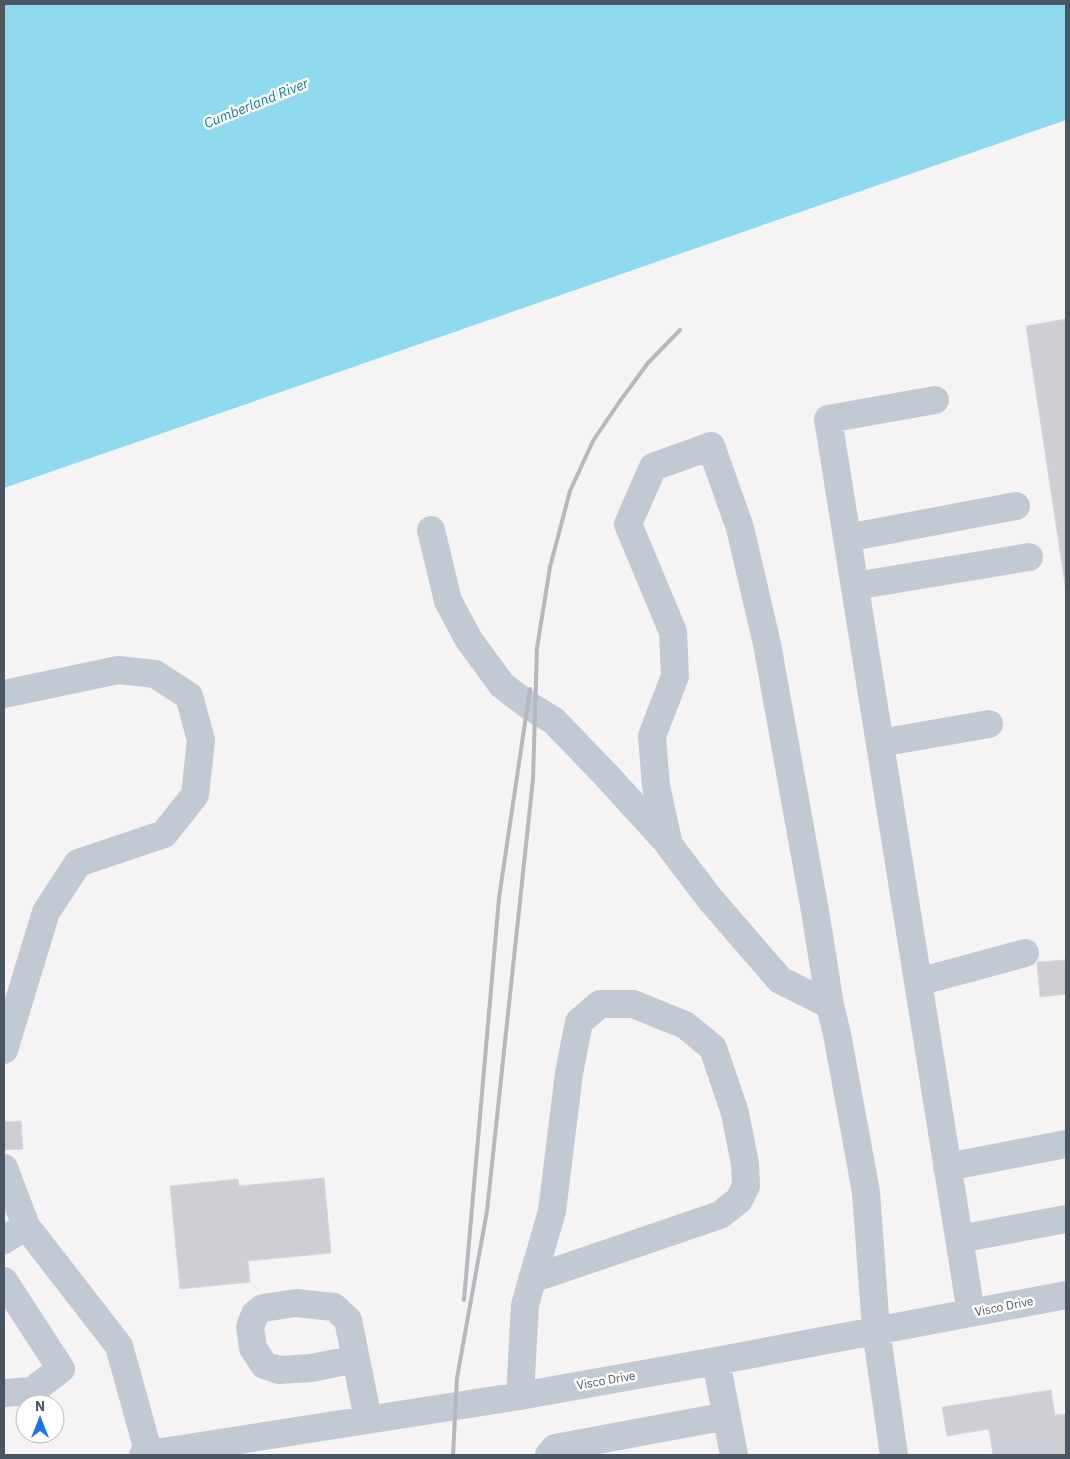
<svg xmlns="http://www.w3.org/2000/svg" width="1070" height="1459" font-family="'IBM Plex Sans',sans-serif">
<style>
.water{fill:#90daee}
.building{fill:#cdcfd5;stroke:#d7d9de}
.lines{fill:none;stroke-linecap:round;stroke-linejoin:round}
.minor{stroke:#c1cad2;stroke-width:28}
.rail{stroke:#b5b8bd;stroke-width:4}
.labels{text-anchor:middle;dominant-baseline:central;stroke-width:5;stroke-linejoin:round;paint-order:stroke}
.street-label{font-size:12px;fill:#4a5661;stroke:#fff}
.water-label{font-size:14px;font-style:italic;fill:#0c7c9b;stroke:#fff}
</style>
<rect width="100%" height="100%" fill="#f5f3f3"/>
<path class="water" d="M4,4H1066V120L4,488Z"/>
<path class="building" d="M1066,319V591L1026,326Z
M1066,960V994L1040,997L1037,962Z
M21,1121L23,1149L4,1150V1122Z
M324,1178L331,1253L248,1261L250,1282L180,1289L170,1186L238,1179L239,1186Z
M1051,1390L1055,1415L1066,1414V1455H993L989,1429L947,1436L942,1407Z"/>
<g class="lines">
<path class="minor" d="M935,400L828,419L971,1313
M431,530L448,601L469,640L502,685L528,705L554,721L606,775L668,843
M847,538L1016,506
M855,586L1029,557
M4,694L118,670L155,674L189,696L201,740L195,795L164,834L78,863L46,912L4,1050
M880,743L989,724
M918,982L1025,953
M830,1005L780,980L710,899L669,845L656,786L652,736L675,676L673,632L628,524L653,467L711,446L740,528L767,644L815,911L830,1005L837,1034L866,1192L876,1330L894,1455
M947,1167L1066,1144
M4,1168L26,1226
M959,1239L1066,1219
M4,1240L26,1226L119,1346L149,1454
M4,1281L61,1369L32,1391L4,1393
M356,1359L311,1368L279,1370L264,1365L253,1348L250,1327L255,1314L263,1308L296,1303L334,1307L348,1320L368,1419
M716,1361L734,1455
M520,1396L525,1305L552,1211L569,1073L579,1022L600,1004H633L685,1025L713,1048L735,1113L745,1164L746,1186L739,1200L720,1215L532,1279
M143,1455L520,1396L716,1361L1066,1295
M549,1455L555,1448L727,1416"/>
<path class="rail" d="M464,1300L499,898L530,689
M453,1455L457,1378L487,1211L533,779L537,648L550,567L570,491L593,441L620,401L648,363L680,330"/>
</g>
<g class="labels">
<g class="street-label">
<text transform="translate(1004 1306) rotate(-11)">Visco Drive</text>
<text transform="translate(606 1380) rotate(-10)">Visco Drive</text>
</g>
<g class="water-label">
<text transform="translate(256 103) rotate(-22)">Cumberland River</text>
</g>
</g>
<rect width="1070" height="1459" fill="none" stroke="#4a5661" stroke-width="10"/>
<g transform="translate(40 1419)"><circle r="24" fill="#ffffff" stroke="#b7bbc0"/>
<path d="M0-4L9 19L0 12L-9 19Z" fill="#1a73e8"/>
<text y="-8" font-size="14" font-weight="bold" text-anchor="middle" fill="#4a5661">N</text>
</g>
</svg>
